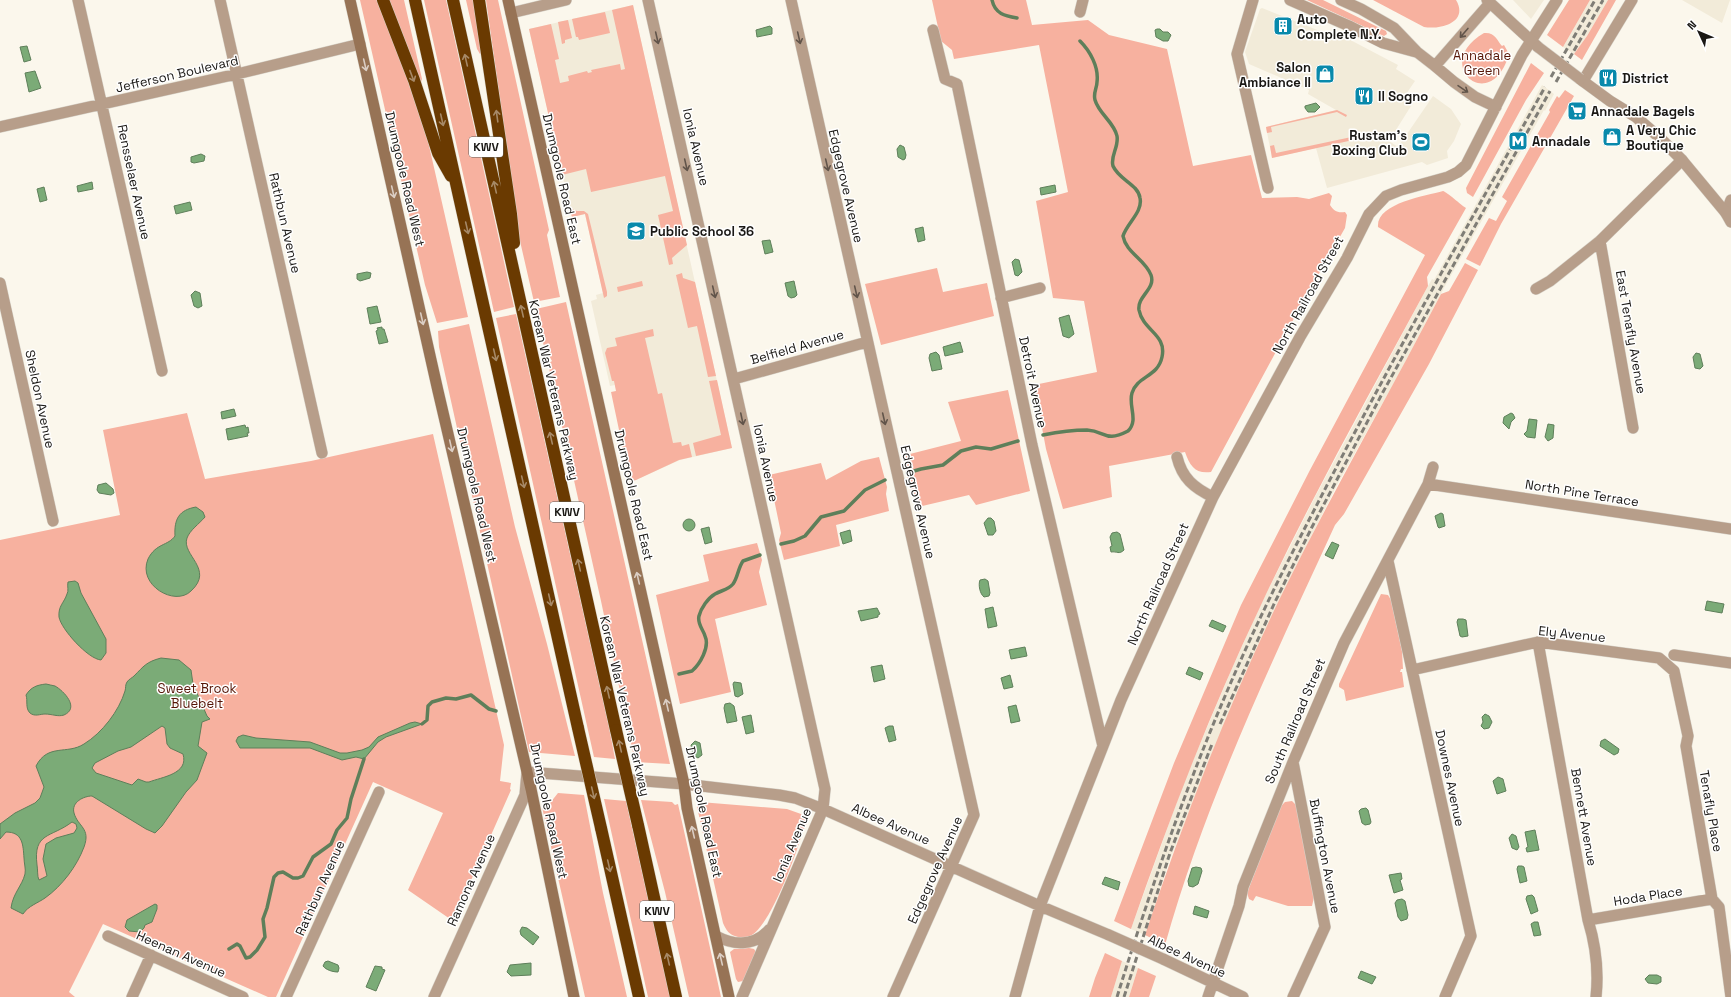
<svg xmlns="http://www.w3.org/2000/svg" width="1731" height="997" font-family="'Space Grotesk',sans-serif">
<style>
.built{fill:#f2ebd9}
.green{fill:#f7b19f}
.water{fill:#7bab77;stroke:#5e7f5a;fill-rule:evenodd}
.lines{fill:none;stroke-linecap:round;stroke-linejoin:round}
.stream{stroke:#5e7f5a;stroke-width:3.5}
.minor-casing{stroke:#d7d3ca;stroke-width:12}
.tertiary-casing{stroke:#d7d3ca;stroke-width:12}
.secondary-casing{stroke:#d7d3ca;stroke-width:12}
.motorway-casing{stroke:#d7d3ca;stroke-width:13}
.minor{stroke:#b79e8a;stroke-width:11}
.tertiary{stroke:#b79e8a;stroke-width:11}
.secondary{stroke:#977355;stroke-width:11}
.motorway{stroke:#6a3a01;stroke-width:12}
.rail{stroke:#7f7d76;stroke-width:3;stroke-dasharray:6 3;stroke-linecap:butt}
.minor-bridge-casing{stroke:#d7d3ca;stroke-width:12;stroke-linecap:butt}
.tertiary-bridge-casing{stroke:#d7d3ca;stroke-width:12;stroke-linecap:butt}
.motorway-bridge-casing{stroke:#d7d3ca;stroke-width:13;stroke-linecap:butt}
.minor-bridge{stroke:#b79e8a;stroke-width:11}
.tertiary-bridge{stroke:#b79e8a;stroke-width:11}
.motorway-bridge{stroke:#6a3a01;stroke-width:12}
.oneway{stroke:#61544a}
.oneway2{stroke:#a68967}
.oneway3{stroke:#dbcec4}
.labels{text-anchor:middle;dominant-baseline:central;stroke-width:3;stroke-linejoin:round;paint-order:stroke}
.shield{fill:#fff;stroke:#5f5d5b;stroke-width:1}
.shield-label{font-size:12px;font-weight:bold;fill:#1a1815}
.poi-label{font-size:13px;font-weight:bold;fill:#1a1815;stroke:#fff;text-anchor:start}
.park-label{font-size:13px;fill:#561607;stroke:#fff}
.street-label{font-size:13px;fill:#1a1815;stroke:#fff}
</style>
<rect width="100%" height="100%" fill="#fbf7ec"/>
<path class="built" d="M1513,0H1544L1531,19Z
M1590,0H1608L1587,36L1574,54L1563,47Z
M1682,0H1730L1722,23Z
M633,5L732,448L680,460L636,480L615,385L610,386L591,301L597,299L596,295L603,293L585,214L572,217L529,29Z
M1262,8L1335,37L1337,33L1398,65L1396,69L1415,81L1402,100L1411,106L1389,141L1398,147L1433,96L1451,109L1461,124L1454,141L1447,151L1448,158L1427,165L1422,162L1327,188L1316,148L1272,158L1266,127L1336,110L1308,94L1309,90L1249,64L1245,52L1260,9Z
M1542,85L1554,94L1545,111L1544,110L1445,286L1400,372L1336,487L1282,595L1225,722L1169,862L1145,935L1131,929L1184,782L1230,673L1261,604L1315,497L1428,286L1432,279L1434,280Z
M1122,961L1138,968L1129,997H1111Z"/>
<path class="green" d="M360,0H379L425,128L468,317L437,323L425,285Z
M389,0H404L422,79L421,82Z
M424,0H446L514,307L494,312Z
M466,0H475L481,53L480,54L477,49Z
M486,0H498L549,230L547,235L560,297L534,302L520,241Z
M932,0H1026L1032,25L1088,20L1109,35L1167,49L1193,166L1251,155L1262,198L1297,197L1309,199L1329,193L1332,196L1330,205C1334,211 1337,213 1345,212L1347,215L1345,228L1305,298L1211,472C1195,474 1190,466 1185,452L1109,466L1112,497L1063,509L1046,449L1034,385L1097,372L1084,301L1053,298L1036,201L1068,192L1039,45L954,59L952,50L941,41Z
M1307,0H1323L1386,31L1387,34L1384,36Z
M1373,0H1456C1469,22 1441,30 1424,27Z
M1569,0H1590L1563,47L1547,35Z
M1608,0H1616L1582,60L1574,54L1587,36Z
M633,5L687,245L672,258L673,264L669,265L658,215L673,211L665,176L591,192L586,169L562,175L529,29L551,24L559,59L555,60L560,83L569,81L568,76L587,71L588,73L592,72L591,70L620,64L621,70L625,69L612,10Z
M605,12L610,33L579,40L578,37H576L572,19Z
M568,20L572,38L565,40V43L562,44L558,22Z
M1484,33C1495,32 1497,40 1502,46L1504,45L1509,54C1491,117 1430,64 1484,33Z
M1531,63L1544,73L1526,100L1473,197L1467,193L1466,188Z
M1565,90L1574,96L1501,224L1480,266L1466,259L1489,218L1496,221L1507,201L1502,197L1550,112L1549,110L1557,96L1559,98Z
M1337,110L1347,115L1346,117L1337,112L1271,127L1272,132L1267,133L1266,127Z
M1361,135L1362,138L1272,158L1270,146L1274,145L1276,153Z
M1443,191C1447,192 1461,205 1466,208L1427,277L1428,286C1371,391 1312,496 1261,605C1211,710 1169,819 1131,929L1114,921L1174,763L1241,605L1310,470L1425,255L1378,227C1376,203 1426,196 1443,191Z
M569,208L577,211H584L588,214L607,292V296L604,298L585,214L572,217Z
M1465,263L1478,270L1429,364L1344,514L1335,525C1272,662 1206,799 1165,945L1145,935C1184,818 1229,703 1283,592C1330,497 1383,405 1432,311L1441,294L1449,291Z
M937,268L943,292L987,283L994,316L881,345L865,284Z
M682,273L683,278L695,282L716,376L708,377L697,326L688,328L676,275Z
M642,281L643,286L618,292L617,287Z
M566,302L670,764L635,762L601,601L548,364L552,361L544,347L536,309Z
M516,314L609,727L615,759L594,757L496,318Z
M469,324L515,527L547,644L575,756L529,752L439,347L438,331Z
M653,329L654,336L645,338L658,394L662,393L673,443L681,442L682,446L689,444L692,457L679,460L636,480L630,482L611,392L616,391L614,381H612L605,353L607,348L617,346L615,338Z
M717,380L732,448L696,456L693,443L721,435L709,381Z
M1008,390L1030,491L976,505L969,495L918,507L906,473V455L961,441L948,402Z
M187,413L205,479L311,461L433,434L504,745L500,781L511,783L510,789L511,790L453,921L408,890L443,813L373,782L276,997H268L103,924L69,992L75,997H0V540L120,515L103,430Z
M879,457L887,487L886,494L889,511L836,525L840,546L784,560L779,540L781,533L769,475L821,463L826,480L861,461Z
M757,543L762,560L759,572L767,605L715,619L731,692L680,704L656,595L709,581L703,555Z
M1381,594L1388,595L1391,600L1402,651L1403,669H1401L1400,672H1402L1404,687L1346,701L1344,690L1339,687V684Z
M558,793L584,795L603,893L627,997H585L542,807L546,808Z
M604,799L626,801L670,997H648Z
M641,800L672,802L675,805L678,804L721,997H689L665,892Z
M1292,801L1296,805L1314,897L1312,906H1288L1256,896L1253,901L1249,899L1247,893L1280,807L1285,802Z
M700,802L787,809L801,814L806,820C808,826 803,828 802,833C796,856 771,923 752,935C748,937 743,938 738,937C729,935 726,930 723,923L697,807L698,804Z
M749,948L754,949L756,952L743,981L738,982L736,979L730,952L734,949Z
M1105,953L1122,961L1111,997H1089L1095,978Z
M1138,968L1156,976L1149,997H1129Z"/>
<path class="water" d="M770,26L772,28V34L757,37L756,30Z
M1157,29H1160L1163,32H1168L1171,35L1168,41H1163L1156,37L1155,30Z
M27,46L31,60L24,62L20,47Z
M35,71L41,88L29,92L25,73Z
M1316,103L1320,107L1315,112H1308L1305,108V106Z
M900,145L904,147L906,155L905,159L903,160L898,157L897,149Z
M201,154L205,156L204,161L194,163L191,162V157Z
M92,182L93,189L78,192L77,186Z
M1055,185L1056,192L1041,195L1040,188Z
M44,187L47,200L40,202L37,189Z
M190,202L192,210L176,214L174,206Z
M923,227L925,240L918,242L915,229Z
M770,240L773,252L765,254L762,241Z
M1015,259L1019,260L1022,272L1018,276L1015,275L1012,262Z
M367,272L371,273L370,278L360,281L357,279V274Z
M794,281L797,295L795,297L791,298L788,296L785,283Z
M195,291L200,293L202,306L198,308L194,306L191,295Z
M377,306L381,322L370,324L367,308Z
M1069,315L1074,334L1069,338L1063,336L1059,318Z
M382,327V329H384L388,342L379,344L376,331L378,330L377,328Z
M960,342L963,352L945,356L943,347Z
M936,352L939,355L942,369L932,371L929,358L930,354Z
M1696,353L1700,354L1703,366L1700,369L1695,368L1693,357Z
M234,409L236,416L222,419L221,412Z
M1511,413L1513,414L1515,418L1511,422L1509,429L1503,423L1504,417Z
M1529,419L1537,420L1535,438L1527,437L1524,434L1527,431Z
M1548,424L1554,425L1553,438L1548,441L1545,437Z
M245,425L246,428L248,427L249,433H247L248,436L228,440L226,429Z
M106,483L113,489L114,493L111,495L99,493L97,490L98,485Z
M196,507L203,512L205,517C199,524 190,530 187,538C181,555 215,569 191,591C175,607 137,585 148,559C156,543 168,546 175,536C174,519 179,510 196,507Z
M1441,513L1443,514L1445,526L1439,528L1438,527L1435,516Z
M988,518H991L994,521L996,531L993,535H988L984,523Z
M683 525a6 6 0 1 1 12 0a6 6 0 1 1-12 0Z
M709,527L712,542L705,544L701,529Z
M850,530L852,541L843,544L840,533Z
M1117,532L1120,534L1124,550C1119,555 1117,551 1111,552L1110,547L1112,546L1110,537L1112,533Z
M1332,542L1339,545L1333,559L1325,555Z
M985,579L988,581L990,593L989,596L984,597C980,594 978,585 980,580Z
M75,581L78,583L81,593L106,639V653L101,660C88,659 61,629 59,617C58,606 64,603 67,594C69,591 67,586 68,582Z
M1707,601L1724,604L1722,613L1705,610Z
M993,607L997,626L988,628L985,609Z
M877,608L880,614L878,615V617L861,621L858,611Z
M1458,619H1463L1466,620L1468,636L1462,637L1460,636L1457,622Z
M1212,620L1226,626L1223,632L1209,626Z
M1025,647L1027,656L1011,659L1009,650Z
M161,658L179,660L191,670L193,684L207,716L210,719L202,722L198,746L207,753L197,780L186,792L162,826L155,833L146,829L92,796C84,796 71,802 74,813C78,827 91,828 84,847C77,866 62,886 45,898C38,903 28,906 23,914L11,908C13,893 22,886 25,874C26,869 24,863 24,858C23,845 23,832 6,832L0,839V824L15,813L35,803L40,798L44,787L36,766C48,743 67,755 84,744C102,733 119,711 125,691C126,688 125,685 127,682C129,679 132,678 134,676C144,666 146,662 161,658ZM162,726L165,728L167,744L170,748L183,754C189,774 162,777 149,782H146L138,779L132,785L96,773L92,768L95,763L118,751L131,747ZM72,822L76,824L77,828L74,833L56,838L46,844L43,859L47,876L39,880C37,876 38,870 37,865C33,832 51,838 72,822Z
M882,665L885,679L874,682L871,667Z
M1189,667L1203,673L1200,680L1186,674Z
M1010,675L1013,687L1004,689L1001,678Z
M734,682L741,683L743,694L738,697L735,696L733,684Z
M46,684C49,685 52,685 55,686C64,691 80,708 64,715C58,717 52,714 45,714C40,714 35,717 30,713C25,708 28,701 26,695C31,687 37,685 46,684Z
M730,703L734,706L737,721L727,723L724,708L725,704Z
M1016,705L1020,721L1011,723L1008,707Z
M1485,714L1489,716L1492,722L1489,728L1484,729L1481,726L1483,722L1482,717Z
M751,715L754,732L746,734L742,717Z
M415,722L422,724L386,737L378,742L364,759L356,757L342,760L310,748H240L236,741L238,737L243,735L256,738L310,742L340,753H347L362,750L369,747L378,737L410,723Z
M889,726H893L896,740L889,742L885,728Z
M1605,739L1619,749L1618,753L1614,755L1600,746L1601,741Z
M695,741L700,743L702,755L698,758L693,755L691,745Z
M1498,777L1503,779L1506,791L1497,794L1493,781Z
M1366,808L1368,810L1371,822L1370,824L1365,825L1362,823L1359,811L1361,809Z
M1535,830L1539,850L1527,852L1526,848L1528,847L1525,832Z
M1512,834L1516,836L1519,847L1517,850L1512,848L1509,838Z
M1518,866H1522L1524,867L1527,881L1520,883L1517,869Z
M1196,867L1201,868L1202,871L1198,884L1193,887L1189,886L1188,881L1192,868Z
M1401,873L1402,879L1400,880L1403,890L1394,893L1389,875Z
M1105,877L1120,882L1118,890L1102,884Z
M1532,895L1534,897L1538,911L1531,914L1526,899L1527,896Z
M1402,899L1405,901L1408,915L1407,919L1401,921L1398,917L1395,903L1397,900Z
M155,904L157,905V909L152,922L145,925L144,928L140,932L129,931L125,927L127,920Z
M1195,906L1209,911L1207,918L1193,914Z
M1534,922H1538L1541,935L1534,936L1531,924Z
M522,927L527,928L539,937L533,945L521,935L520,931Z
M328,961L338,965L339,968L338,972C333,972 326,970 323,966L325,962Z
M531,963V975L511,976L507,972L510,965Z
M375,966L382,967V969L385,970L376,991L366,987Z
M1361,971L1376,977L1372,984L1358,978Z
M1649,975H1657L1661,977V982L1657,984L1648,983L1645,979Z"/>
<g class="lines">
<path class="stream" d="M992,0C995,14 1005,16 1017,18
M1043,435C1058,432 1072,430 1087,430C1106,431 1105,443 1128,431C1139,420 1128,406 1132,393C1137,376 1158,377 1162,357C1167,334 1143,331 1139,310C1137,296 1156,289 1151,275C1145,259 1126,253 1123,236C1127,223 1143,212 1140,198C1138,184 1119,180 1113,166C1110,156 1119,147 1117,136C1114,122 1099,114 1095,100C1093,93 1097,88 1097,82C1099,67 1090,51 1080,41
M907,473L921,469L943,465L961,451L976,447L991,449L1018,441
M781,544L794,541L805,536L821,517L844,511L865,490L885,480
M679,674L692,671C700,664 710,647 705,636C703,629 697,624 699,616C701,608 708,598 715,594C722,590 728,590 733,584C738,577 738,568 743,561L760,555
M422,724L427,720L428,706L432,702L446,698L456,699L471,695L489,709L496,711
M229,949L237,944L240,946L246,958L250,957L257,950L265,937L263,919L267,908L274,877L278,873L283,872L293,878H298L303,876L313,857L331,844L337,830L347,818L351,799L364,759"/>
<g class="minor-casing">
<path id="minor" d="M78,0L162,371
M220,0L322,453
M648,0L825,789L823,809L742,997
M791,0L974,815L893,997
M1253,0L1237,54L1268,188
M1290,0L1349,26L1383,43L1416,52
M1341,0L1361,9L1394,28L1417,52L1435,66L1454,82L1475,97L1496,107
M1080,12L1083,0
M511,13L566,0
M933,30L945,79L957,84L1032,445L1103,746
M1435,66L1490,3
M1583,81L1632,0
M0,127L237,74L360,44
M1726,213L1731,200
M1600,241L1633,428
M0,283L53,521
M1536,289L1550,281L1600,241L1682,160
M1001,298L1040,288
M734,379L867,342
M1177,457C1182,478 1194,488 1213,497
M1428,484L1731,529
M1388,561L1471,936L1445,997
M1538,642L1588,920C1596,946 1599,969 1596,997
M1674,655L1731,663
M1412,670L1538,642L1659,658L1674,671L1688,736L1686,746L1712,899L1719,907L1731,997
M1293,762L1325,927L1293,997
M1588,920L1712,899
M108,936L243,997
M716,936C735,946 755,946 770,929
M1163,959L1243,997
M132,997L151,955
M286,997L379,792
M434,997L525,795L527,772L684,784L779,795L795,798L823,809L1040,906L1109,935
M1015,997L1040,906L1103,746L1121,700L1213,497L1300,337L1347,258L1369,214L1386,196L1401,190L1448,177L1458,172L1466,165L1522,55L1557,0
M1208,997L1239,906L1243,887L1293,762L1344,643L1428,484L1433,467"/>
</g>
<g class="tertiary-casing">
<path id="tertiary" d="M1487,0L1538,47
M1580,79L1610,101L1636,117L1660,138L1682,160L1726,213L1731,222"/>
</g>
<g class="secondary-casing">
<path id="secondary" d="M350,0L438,391L531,789L574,997
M508,0L684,784L687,808L729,997"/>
</g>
<g class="motorway-casing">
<path id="motorway" d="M383,0L414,80L438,153L451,176
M415,0L578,728
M453,0L616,730
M479,0L511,214L514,243
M638,825L676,997
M601,828L639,997"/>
</g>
<use href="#minor" class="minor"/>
<use href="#tertiary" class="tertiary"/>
<use href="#secondary" class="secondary"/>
<use href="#motorway" class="motorway"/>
<path class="rail" d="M1551,77L1595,0
M1556,82L1603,0
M1220,724L1274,604L1312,527L1383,392L1550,91
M1117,997C1153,881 1193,766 1243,655C1275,584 1311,516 1347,447C1411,326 1478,207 1545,87
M1124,997L1170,853L1212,744"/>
<g class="minor-bridge-casing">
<path id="minor-bridge" d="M1109,935L1163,959"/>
</g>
<g class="tertiary-bridge-casing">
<path id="tertiary-bridge" d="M1538,47L1580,79"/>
</g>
<g class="motorway-bridge-casing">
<path id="motorway-bridge" d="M578,728L601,828
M616,730L638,825"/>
</g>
<use href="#minor-bridge" class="minor-bridge"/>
<use href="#tertiary-bridge" class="tertiary-bridge"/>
<use href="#motorway-bridge" class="motorway-bridge"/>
</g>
<defs><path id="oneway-shaft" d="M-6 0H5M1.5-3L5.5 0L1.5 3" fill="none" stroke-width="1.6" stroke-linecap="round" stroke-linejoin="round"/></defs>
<g class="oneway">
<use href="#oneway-shaft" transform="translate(1464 33) rotate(131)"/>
<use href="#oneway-shaft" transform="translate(657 38) rotate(77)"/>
<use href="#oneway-shaft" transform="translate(799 38) rotate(77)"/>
<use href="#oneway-shaft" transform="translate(1463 89) rotate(34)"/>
<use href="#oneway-shaft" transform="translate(686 165) rotate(77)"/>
<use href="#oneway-shaft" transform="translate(827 165) rotate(77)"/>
<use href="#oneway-shaft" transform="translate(714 292) rotate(77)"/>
<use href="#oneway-shaft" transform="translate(856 292) rotate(77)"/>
<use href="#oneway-shaft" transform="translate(742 419) rotate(78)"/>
<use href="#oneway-shaft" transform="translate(884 419) rotate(77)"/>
</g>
<g class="oneway2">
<use href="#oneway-shaft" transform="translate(466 60) rotate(-103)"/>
<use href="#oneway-shaft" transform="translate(412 76) rotate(69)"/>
<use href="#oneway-shaft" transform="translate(497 116) rotate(-98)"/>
<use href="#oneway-shaft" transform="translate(442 120) rotate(77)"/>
<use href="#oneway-shaft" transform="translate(495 187) rotate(-103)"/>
<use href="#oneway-shaft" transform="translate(467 228) rotate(77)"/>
<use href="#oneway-shaft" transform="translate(522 311) rotate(-103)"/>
<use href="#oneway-shaft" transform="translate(495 355) rotate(77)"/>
<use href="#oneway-shaft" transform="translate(551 438) rotate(-103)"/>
<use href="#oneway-shaft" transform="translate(523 482) rotate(77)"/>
<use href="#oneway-shaft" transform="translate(579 565) rotate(-103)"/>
<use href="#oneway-shaft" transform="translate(550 600) rotate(77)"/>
<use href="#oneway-shaft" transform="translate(608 692) rotate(-103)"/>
<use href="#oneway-shaft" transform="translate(620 746) rotate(-103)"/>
<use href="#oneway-shaft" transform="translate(593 793) rotate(77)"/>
<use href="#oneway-shaft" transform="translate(609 866) rotate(77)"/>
<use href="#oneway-shaft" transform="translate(668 959) rotate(-103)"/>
</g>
<g class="oneway3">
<use href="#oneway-shaft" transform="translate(365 65) rotate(77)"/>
<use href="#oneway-shaft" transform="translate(393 192) rotate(77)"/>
<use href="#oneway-shaft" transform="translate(422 319) rotate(77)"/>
<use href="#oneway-shaft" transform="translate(451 446) rotate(77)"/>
<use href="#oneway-shaft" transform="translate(638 578) rotate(-103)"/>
<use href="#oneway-shaft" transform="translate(667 705) rotate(-103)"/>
<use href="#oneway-shaft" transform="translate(693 832) rotate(-103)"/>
<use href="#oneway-shaft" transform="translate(721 959) rotate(-103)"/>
</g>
<defs>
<g id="building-square" transform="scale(1)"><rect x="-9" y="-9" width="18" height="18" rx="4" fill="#0989ab" stroke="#fff"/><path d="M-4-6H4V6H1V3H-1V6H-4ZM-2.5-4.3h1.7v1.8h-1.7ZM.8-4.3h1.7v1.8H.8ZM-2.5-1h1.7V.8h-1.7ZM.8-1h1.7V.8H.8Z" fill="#fff"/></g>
<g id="shop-square" transform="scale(1)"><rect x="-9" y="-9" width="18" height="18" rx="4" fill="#0989ab" stroke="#fff"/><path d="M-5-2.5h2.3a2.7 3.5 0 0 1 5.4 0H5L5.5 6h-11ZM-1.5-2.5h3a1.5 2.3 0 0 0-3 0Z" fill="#fff"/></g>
<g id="restaurant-square" transform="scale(1)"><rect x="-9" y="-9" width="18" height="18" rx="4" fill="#0989ab" stroke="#fff"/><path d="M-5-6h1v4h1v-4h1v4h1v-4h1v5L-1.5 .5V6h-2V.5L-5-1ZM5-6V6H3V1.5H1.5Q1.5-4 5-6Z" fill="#fff"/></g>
<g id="supermarket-square" transform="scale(1)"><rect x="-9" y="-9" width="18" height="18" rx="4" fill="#0989ab" stroke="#fff"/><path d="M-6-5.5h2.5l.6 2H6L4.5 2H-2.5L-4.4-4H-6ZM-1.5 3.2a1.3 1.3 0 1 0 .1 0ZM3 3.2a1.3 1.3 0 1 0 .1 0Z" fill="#fff"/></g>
<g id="metro-square" transform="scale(1)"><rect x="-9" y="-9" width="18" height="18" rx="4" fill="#0989ab" stroke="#fff"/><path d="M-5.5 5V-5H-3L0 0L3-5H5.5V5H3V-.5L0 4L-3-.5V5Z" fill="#fff"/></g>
<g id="stadium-square" transform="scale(1)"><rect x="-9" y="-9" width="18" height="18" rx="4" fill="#0989ab" stroke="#fff"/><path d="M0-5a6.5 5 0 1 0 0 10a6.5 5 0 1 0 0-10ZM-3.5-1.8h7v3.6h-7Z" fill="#fff"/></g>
<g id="school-square" transform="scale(1)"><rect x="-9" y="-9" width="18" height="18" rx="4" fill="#0989ab" stroke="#fff"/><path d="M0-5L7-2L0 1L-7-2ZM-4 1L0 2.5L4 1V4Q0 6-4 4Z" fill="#fff"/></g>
</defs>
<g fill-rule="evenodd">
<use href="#building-square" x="1283" y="26"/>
<use href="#shop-square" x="1325" y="74"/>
<use href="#restaurant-square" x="1608" y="78"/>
<use href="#restaurant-square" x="1364" y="96"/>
<use href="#supermarket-square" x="1577" y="111"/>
<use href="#shop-square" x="1612" y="137"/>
<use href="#metro-square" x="1518" y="141"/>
<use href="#stadium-square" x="1421" y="142"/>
<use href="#school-square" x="636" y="231"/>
</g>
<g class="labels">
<g class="shield">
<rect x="469" y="137" width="34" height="20" rx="3"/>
<rect x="550" y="502" width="34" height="20" rx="3"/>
<rect x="640" y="901" width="34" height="20" rx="3"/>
</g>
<g class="shield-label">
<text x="486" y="147">KWV</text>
<text x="567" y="512">KWV</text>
<text x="657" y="911">KWV</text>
</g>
<g class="poi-label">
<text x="1297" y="19">Auto<tspan x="1297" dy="15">Complete N.Y.</tspan></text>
<text x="1311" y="67" text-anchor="end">Salon<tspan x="1311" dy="15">Ambiance II</tspan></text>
<text x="1622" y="78">District</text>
<text x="1378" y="96">Il Sogno</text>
<text x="1591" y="111">Annadale Bagels</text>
<text x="1626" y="130">A Very Chic<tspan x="1626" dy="15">Boutique</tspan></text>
<text x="1407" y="135" text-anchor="end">Rustam's<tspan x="1407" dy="15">Boxing Club</tspan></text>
<text x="1532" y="141">Annadale</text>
<text x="650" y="231">Public School 36</text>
</g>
<g class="park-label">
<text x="1482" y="55">Annadale<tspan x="1482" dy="15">Green</tspan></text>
<text x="197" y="688">Sweet Brook<tspan x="197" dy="15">Bluebelt</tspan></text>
</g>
<g class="street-label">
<text transform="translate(177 74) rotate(-13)">Jefferson Boulevard</text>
<text transform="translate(696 147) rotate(77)">Ionia Avenue</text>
<text transform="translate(405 179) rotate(77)">Drumgoole Road West</text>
<text transform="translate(562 179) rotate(77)">Drumgoole Road East</text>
<text transform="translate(134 182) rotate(78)">Rensselaer Avenue</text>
<text transform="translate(846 186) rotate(77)">Edgegrove Avenue</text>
<text transform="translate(285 223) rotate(77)">Rathbun Avenue</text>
<text transform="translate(1308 295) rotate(-61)">North Railroad Street</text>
<text transform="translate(1631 332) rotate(80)">East Tenafly Avenue</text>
<text transform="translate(797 347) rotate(-16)">Belfield Avenue</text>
<text transform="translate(1033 382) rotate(78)">Detroit Avenue</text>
<text transform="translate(554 390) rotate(77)">Korean War Veterans Parkway</text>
<text transform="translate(40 399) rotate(78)">Sheldon Avenue</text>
<text transform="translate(766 463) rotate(78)">Ionia Avenue</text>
<text transform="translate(1582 493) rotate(9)">North Pine Terrace</text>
<text transform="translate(477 495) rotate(77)">Drumgoole Road West</text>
<text transform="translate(634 495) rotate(77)">Drumgoole Road East</text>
<text transform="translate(918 502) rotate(77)">Edgegrove Avenue</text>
<text transform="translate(1158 584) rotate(-66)">North Railroad Street</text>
<text transform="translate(1572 634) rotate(6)">Ely Avenue</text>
<text transform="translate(625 706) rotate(77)">Korean War Veterans Parkway</text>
<text transform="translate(1295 721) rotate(-67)">South Railroad Street</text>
<text transform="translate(1450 778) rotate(78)">Downes Avenue</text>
<text transform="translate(549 811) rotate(78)">Drumgoole Road West</text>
<text transform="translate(1711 811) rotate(80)">Tenafly Place</text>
<text transform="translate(704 812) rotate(78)">Drumgoole Road East</text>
<text transform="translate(1584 817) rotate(80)">Bennett Avenue</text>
<text transform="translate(891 824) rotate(24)">Albee Avenue</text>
<text transform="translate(792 845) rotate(-67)">Ionia Avenue</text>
<text transform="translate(1325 856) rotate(79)">Buffington Avenue</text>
<text transform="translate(935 870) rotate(-66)">Edgegrove Avenue</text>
<text transform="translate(471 880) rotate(-66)">Ramona Avenue</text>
<text transform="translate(320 888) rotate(-66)">Rathbun Avenue</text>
<text transform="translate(1648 896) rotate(-9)">Hoda Place</text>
<text transform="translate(181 954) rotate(24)">Heenan Avenue</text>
<text transform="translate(1187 956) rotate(25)">Albee Avenue</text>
</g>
</g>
<g transform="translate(1699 32) rotate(314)" stroke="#ffffff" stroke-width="3" paint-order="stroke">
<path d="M0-3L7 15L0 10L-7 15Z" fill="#1a1815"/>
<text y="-6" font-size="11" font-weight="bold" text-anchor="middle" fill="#1a1815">N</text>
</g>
</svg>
